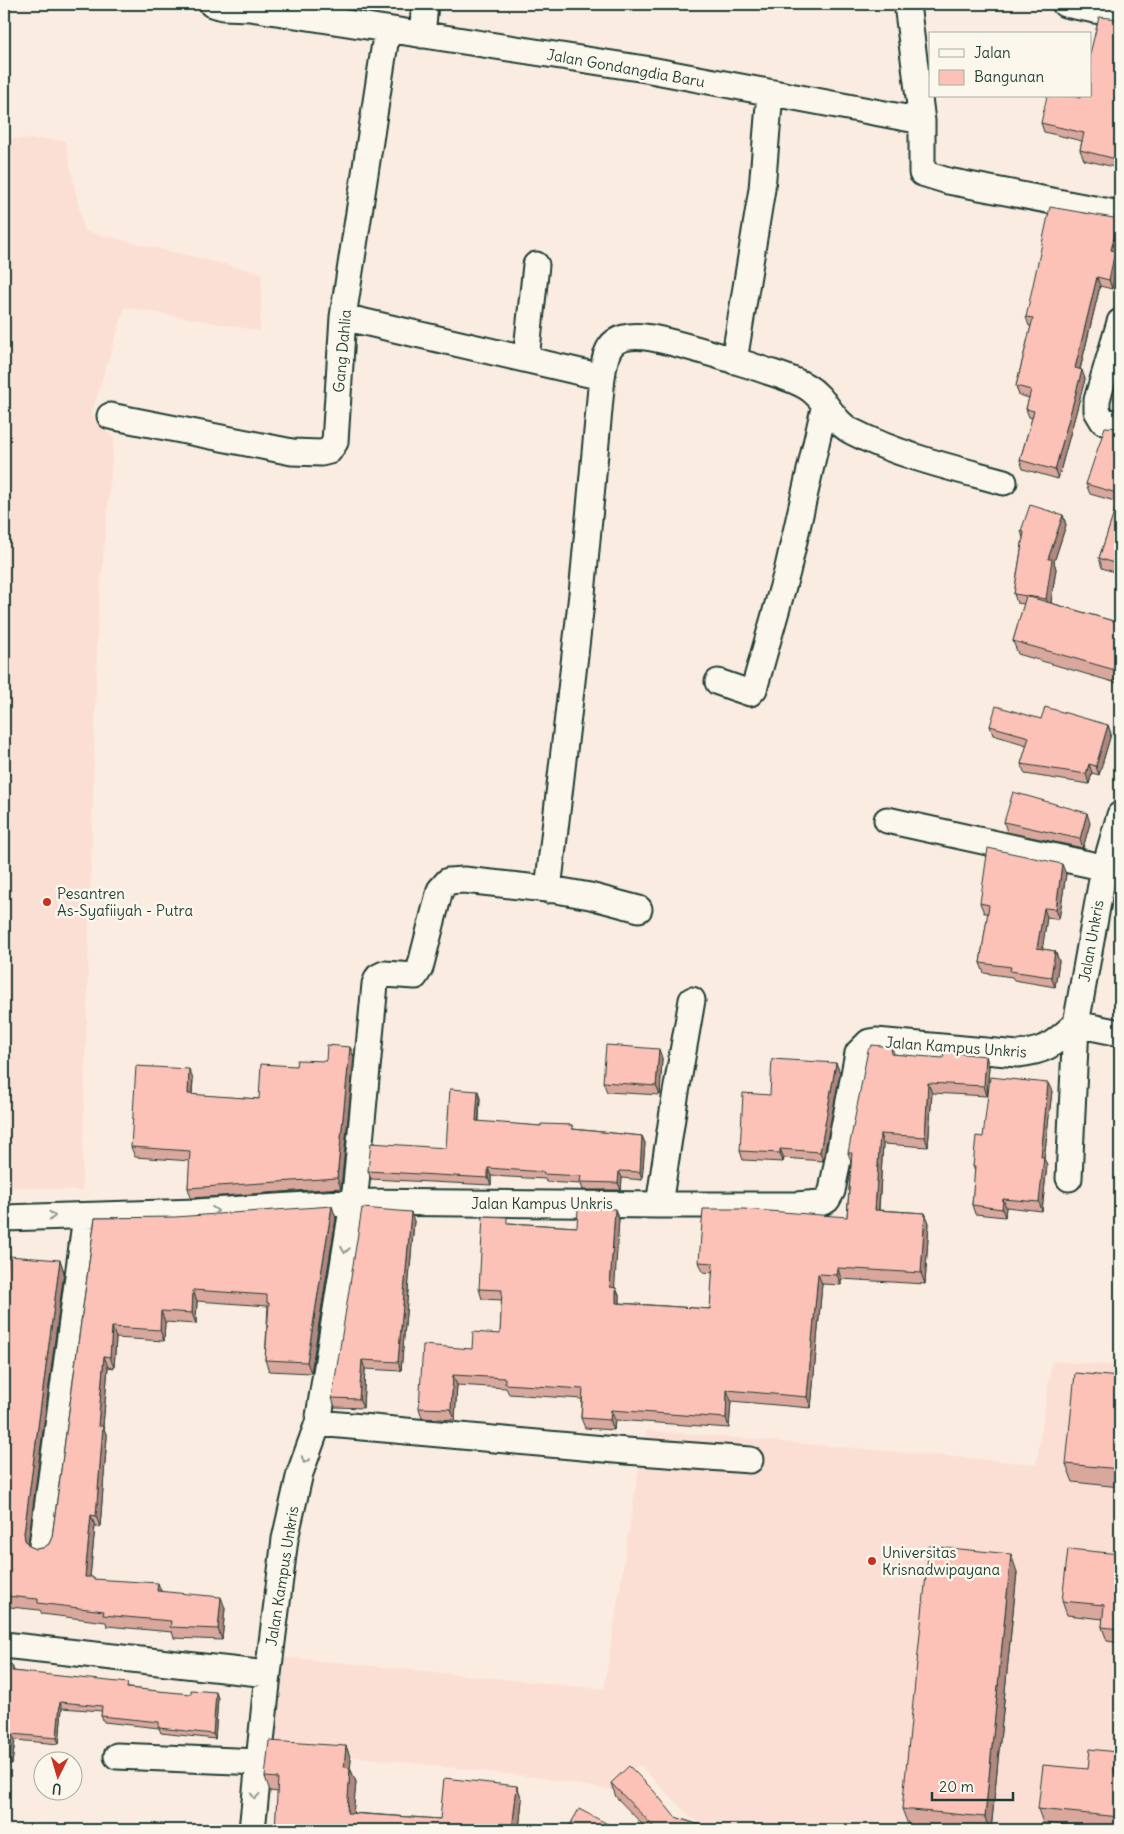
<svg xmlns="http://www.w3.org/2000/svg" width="1124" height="1834" font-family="Delius,sans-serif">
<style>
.built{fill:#fcdfd4}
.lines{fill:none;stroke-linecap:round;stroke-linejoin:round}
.minor-casing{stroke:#1f3d34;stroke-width:29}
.minor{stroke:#fbf7ec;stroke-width:25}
.wall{fill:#daa79d;stroke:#1f3d34}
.shaded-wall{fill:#b18880;stroke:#1f3d34}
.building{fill:#fdc2b7;stroke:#1f3d34}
.oneway{stroke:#8d9a90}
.poi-dot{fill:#c8321e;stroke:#fbf7ec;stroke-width:2}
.labels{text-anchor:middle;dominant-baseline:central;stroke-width:5;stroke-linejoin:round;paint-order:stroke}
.street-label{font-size:15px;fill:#1f3d34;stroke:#fbf7ec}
.poi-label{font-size:15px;fill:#1f3d34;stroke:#fbf7ec;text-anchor:start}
</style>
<rect width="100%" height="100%" fill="#fbece1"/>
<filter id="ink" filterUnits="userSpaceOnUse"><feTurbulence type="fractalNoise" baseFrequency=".02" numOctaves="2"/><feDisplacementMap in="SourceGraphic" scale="10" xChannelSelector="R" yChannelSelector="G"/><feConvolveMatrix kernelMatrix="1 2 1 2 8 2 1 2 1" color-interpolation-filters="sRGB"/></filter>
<g filter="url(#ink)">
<path class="built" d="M4,138L65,140L84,231L262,273L260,331L125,307L91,416L114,439L98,618L82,1191L4,1186Z
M1052,1361L1120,1366V1830H706L686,1813L639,1765L609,1790L540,1778L273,1747L284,1657L604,1689L640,1460L646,1430L1036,1464Z"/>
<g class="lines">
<g class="minor-casing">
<path id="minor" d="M212,4L223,7L250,8L645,69L922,121
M908,4V12L922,121V173L948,181L1120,214
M1065,4L1120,15
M422,35L425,4
M343,317L602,377
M1120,322L1097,400V411L1103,421L1120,424
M526,359L536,265
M734,361L762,189L770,93
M110,416L292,452L321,453L329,451L335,442L343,317L387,30
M718,682L750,693L754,689L787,572L825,404
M887,820L1120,871
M548,890L582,594L602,377C604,366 605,349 615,342C625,335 641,336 652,338C687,345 723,357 758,368C774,374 792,378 807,387C826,398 833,423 853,432C900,456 953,468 1004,482
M1076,1024L1120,1033
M1069,1178L1076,1024L1103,874L1120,815
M659,1205L675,1098L692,1000
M4,1218L197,1212L354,1202L659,1205H796L820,1203L827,1200L832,1191L858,1053L869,1042L876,1041L1018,1054C1048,1051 1054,1043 1076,1024
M318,1423L626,1451L750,1460
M42,1546L86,1216
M4,1645L268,1674
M117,1756L259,1762
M252,1830L268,1674L285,1539L300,1473L318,1423L356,1184L375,984L378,977L384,974L415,976L420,968L440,890L448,881L464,880L556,890L590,896L639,909"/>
</g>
<use href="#minor" class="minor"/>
</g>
<path class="wall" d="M1120,19V179L1118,173L1119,168L1084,160L1080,150L1082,141L1044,132L1041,123L1080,98Z
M1119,219L1120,224V235L1116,253L1118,259L1112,289L1100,286L1080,370L1085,379L1058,479L1023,469L1020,460L1032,418L1029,417L1026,409L1029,398L1019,395L1016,386L1031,326H1029L1026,317Z
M1120,382V410L1118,409L1115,399Z
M1120,428V574L1102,568L1099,558L1118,502L1090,494L1086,484Z
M1063,515L1066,525L1054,562L1056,569L1051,603L1120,623V684L1018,654L1013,641L1024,604L1017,603L1014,594L1023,538L1021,531Z
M1041,719L1108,725L1111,734L1099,775L1092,773L1089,784L1025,774L1021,764L1027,745L993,735L990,726Z
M1004,822L1090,823L1083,848L1007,832Z
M1066,874L1059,919L1047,917L1042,949L1055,951L1059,961L1055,987L1014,980L1012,977L984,973L980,963L988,913H984L980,903Z
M350,1047L354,1057L341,1188L191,1198L188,1188L190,1161L135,1157L131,1147L193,1079L192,1095L259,1099L296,1066L326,1061Z
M892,1047L894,1054L989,1066L987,1096L932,1093L928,1147L883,1144L879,1210L925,1213L929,1223L925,1284L841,1279V1285L822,1284L811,1408L731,1401L729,1428L615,1420L614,1430L585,1428L581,1418L582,1399L509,1394L506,1388L457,1385L455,1420L422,1418L419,1408L472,1349L500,1334L502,1300L482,1299L479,1289L509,1223L577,1227L619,1219L614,1287L616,1288L620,1298V1303L710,1309L713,1273L703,1272L699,1262L847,1217L851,1161L848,1153Z
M662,1058L660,1095L607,1092L603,1082Z
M836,1063L840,1073L823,1161L784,1158L783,1162L743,1160L740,1151L770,1095Z
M1052,1091L1044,1159L1047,1165L1042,1211L1006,1207L1005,1217L975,1214L972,1205L975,1172L973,1166L983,1137Z
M480,1098L479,1122L541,1126L572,1125L573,1129L642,1136L645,1143L642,1180L622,1178L621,1190H583L581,1184L546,1182L545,1179L491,1176V1185L371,1179L368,1171L446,1148Z
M95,1218H336L311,1373L269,1371L265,1360L268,1306L197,1301L196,1324L165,1322L164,1341L116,1338L114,1368L108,1367L103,1426L107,1437L100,1527L95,1526L90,1577L94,1579L161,1591L225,1608L222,1640L174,1638L172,1632L107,1626L106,1622L42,1614L40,1610L10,1607L9,1605L4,1604V1303L60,1260L64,1272L28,1544L29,1546L36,1549L43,1548L49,1544L52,1537Z
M414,1221L401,1371L365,1369L363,1408L335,1407L332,1398Z
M1120,1377V1487L1073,1482L1066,1464Z
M1120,1554V1643L1107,1641L1102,1627L1103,1619L1067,1615L1062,1601Z
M1017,1572L991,1830H947L909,1827L902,1809Z
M4,1664L12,1665L14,1671L130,1688L218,1698L215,1739L161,1733L159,1728L104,1722L101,1716L102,1711L62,1708L59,1744L15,1740L12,1764H4Z
M346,1746L351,1760L350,1768L356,1782L353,1813L440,1819L517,1786L522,1800L519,1830H275L278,1792L270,1791L265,1777Z
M1116,1752L1120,1765V1830L1043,1823L1038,1809L1088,1769Z
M611,1783L675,1817L715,1830H648L616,1797Z"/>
<path class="shaded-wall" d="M1119,219L1120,224V235L1116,253L1118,259L1112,289L1109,280L1111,250Z
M1097,277L1100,286L1078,377L1075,368Z
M1082,370L1085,379L1058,479L1055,470Z
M1063,515L1066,525L1054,562L1056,569L1050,608L1046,599L1048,559Z
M1120,654V684L1115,670Z
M1108,725L1111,734L1099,775L1096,766Z
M1089,764L1092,773L1089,784L1086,774Z
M1087,813L1090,823L1083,848L1080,839Z
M1062,864L1066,874L1059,919L1056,909Z
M1044,908L1047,917L1041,958L1037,948Z
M1055,951L1059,961L1055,987L1051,977Z
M350,1047L354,1057L341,1188L337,1178Z
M659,1049L662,1058L660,1095L656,1086Z
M986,1056L989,1066L987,1096L984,1086Z
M836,1063L840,1073L823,1161L820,1152Z
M189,1069L193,1079L191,1104L188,1094Z
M928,1083L932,1093L928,1147L925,1137Z
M1048,1083L1052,1091L1044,1159L1047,1165L1042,1211L1039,1202L1041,1157Z
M478,1091L480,1098L478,1129L476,1121Z
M880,1134L883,1144L878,1220L875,1210Z
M642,1136L645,1143L642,1180L640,1172Z
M780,1149L784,1158L783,1162L780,1153Z
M488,1168L491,1176V1185L488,1178Z
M619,1171L622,1178L621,1190L618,1183Z
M1003,1199L1006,1207L1005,1217L1002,1209Z
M332,1206L336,1218L311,1373L307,1362Z
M615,1209L619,1219L614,1297L610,1287Z
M411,1212L414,1221L401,1371L398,1362Z
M925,1213L929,1223L925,1284L921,1273Z
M60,1260L64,1272L28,1544L25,1540L24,1533Z
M838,1268L841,1279V1285L837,1275Z
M818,1274L822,1284L811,1408L807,1397Z
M616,1288L620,1298L619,1313L616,1303Z
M193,1290L197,1301L196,1324L192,1313Z
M161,1311L165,1322L164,1341L160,1330Z
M112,1327L116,1338L114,1368L110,1357Z
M104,1356L108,1367L102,1437L98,1426Z
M362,1360L365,1369L363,1408L359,1399Z
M453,1375L457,1385L455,1420L451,1409Z
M727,1390L731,1401L729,1428L726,1418Z
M611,1410L615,1420L614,1430L610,1420Z
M103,1426L107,1437L100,1527L96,1516Z
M91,1515L95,1526L89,1588L85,1577Z
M1011,1554L1017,1572L991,1830H989L985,1817Z
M158,1583L162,1594L157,1591Z
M221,1597L225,1608L222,1640L218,1629Z
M216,1692L218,1698L215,1739L213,1734Z
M60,1702L62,1708L59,1744L57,1738Z
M12,1734L15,1740L12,1764L10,1759Z
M346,1746L351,1760L349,1781L344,1767Z
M1116,1752L1120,1765L1119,1786L1114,1772Z
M350,1768L356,1782L352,1827L347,1813Z
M517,1786L522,1800L519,1830H512Z"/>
<path class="building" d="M1099,17L1120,19V160L1080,150L1084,133L1041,123L1047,96H1072L1080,98V96H1090V54Z
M1120,163V173H1118Z
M1050,207L1119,219L1111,250L1115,251L1109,280L1097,277L1075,368L1082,370L1055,470L1020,460L1034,411L1026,409L1031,390L1016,386L1033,318L1026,317Z
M1120,382V402L1115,399Z
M1105,427L1120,428V494L1086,484Z
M1120,495V565L1099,558Z
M1030,505L1063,515L1048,559H1052L1046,599L1014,594L1024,532L1021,531Z
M1026,596L1120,623V654L1115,670L1013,641Z
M996,706L1041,719L1045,707L1108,725L1096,766L1089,764L1086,774L1021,764L1029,737L990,726Z
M1013,792L1087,813L1080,839L1004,822Z
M988,848L1062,864L1056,909L1044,908L1037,948L1055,951L1051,977L1010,971L1011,967L980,963L989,905L980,903Z
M327,1045L350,1047L337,1178L188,1188L190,1151L131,1147L136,1066L189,1069L188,1094L259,1099L261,1064L296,1066L297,1060L326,1061Z
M606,1045L659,1049L656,1086L603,1082Z
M872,1045L892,1047L891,1054L943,1058L944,1052L986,1056L984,1086L928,1083L925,1137L880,1134L875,1210L925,1213L921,1273L838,1268L837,1275L818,1274L807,1397L727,1390L726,1418L611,1410L610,1420L581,1418L583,1389L505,1384V1378L453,1375L451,1409L419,1408L423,1345L472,1349L473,1332L500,1334L502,1290L479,1289L483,1216L507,1217V1223L577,1227L578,1208L615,1209L610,1287L616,1288V1303L710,1309L713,1263L699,1262L703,1209H743L847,1217L852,1153H848L868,1050Z
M772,1059L836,1063L820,1152L780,1149V1153L740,1151L743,1093L770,1095Z
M990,1077L1048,1083L1041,1157H1044L1039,1202L1003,1199L1002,1209L972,1205L975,1166H973L976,1136L983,1137Z
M450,1089L478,1091L476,1121L541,1126V1124L572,1125V1129L642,1136L640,1172L619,1171L618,1183L580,1182L581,1176L543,1174L544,1172L488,1168V1178L368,1171L371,1143L446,1148Z
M332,1206L307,1362L265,1360L269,1303H267V1295L193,1290L192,1313L161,1311L160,1330L112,1327L110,1357L104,1356L98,1426H103L96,1516L91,1515L85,1577H93V1579L158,1583L157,1591L221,1597L218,1629L170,1627L171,1621L103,1615L104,1611L38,1603V1599L6,1596V1594H4V1303L8,1256L60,1260L24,1533L25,1540L29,1546L36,1549L43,1548L49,1544L52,1537L95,1218L175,1217Z
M362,1208L411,1212L398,1362L362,1360L359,1399L332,1398Z
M1075,1373L1120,1377V1469L1066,1464Z
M929,1546L1011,1554L985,1817L902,1809Z
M1068,1549L1120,1554V1629L1102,1627L1104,1605L1062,1601Z
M4,1664L12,1665V1671L128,1683L127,1688L191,1694V1690L216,1692L213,1734L159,1728V1722L101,1716L102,1706L60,1702L57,1738L12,1734L10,1759L4,1758Z
M269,1741L346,1746L344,1767L350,1768L347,1813L440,1819L444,1778L517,1786L512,1830H275L278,1778L265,1777Z
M1090,1749L1116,1752L1114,1772L1120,1773V1817L1038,1809L1043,1765L1088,1769Z
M629,1766L653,1790L675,1817L715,1830H657L611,1783Z
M579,1809L619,1830H567Z"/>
<defs><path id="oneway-chevron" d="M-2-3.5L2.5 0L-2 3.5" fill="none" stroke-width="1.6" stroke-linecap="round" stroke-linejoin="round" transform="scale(1.25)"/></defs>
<g class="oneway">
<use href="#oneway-chevron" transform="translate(215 1211) rotate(-4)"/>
<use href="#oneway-chevron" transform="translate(52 1216) rotate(-1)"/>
<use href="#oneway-chevron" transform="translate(345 1250) rotate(99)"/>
<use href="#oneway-chevron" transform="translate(305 1460) rotate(110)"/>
<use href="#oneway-chevron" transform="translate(255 1796) rotate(95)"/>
</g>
</g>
<g class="poi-dot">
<circle cx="47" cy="902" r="5"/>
<circle cx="872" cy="1561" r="5"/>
</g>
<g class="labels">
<g class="street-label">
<text transform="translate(626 68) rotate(10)">Jalan Gondangdia Baru</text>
<text transform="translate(342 351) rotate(-85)">Gang Dahlia</text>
<text transform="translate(1091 941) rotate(-80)">Jalan Unkris</text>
<text transform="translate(956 1047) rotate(4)">Jalan Kampus Unkris</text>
<text x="542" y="1203">Jalan Kampus Unkris</text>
<text transform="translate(282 1576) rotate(-81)">Jalan Kampus Unkris</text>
</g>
<g class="poi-label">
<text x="57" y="893">Pesantren<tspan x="57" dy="17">As-Syafiiyah - Putra</tspan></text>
<text x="882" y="1552">Universitas<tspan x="882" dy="17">Krisnadwipayana</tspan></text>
</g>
</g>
<rect width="1124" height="1834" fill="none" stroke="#fbf7ec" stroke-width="20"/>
<rect x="10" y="10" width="1104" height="1814" fill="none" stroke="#1f3d34" stroke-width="2" filter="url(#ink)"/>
<rect x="929" y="32" width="162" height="65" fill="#fbf7ec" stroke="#a3ada2"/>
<rect x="939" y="49" width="25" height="8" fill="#fbf7ec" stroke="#a3ada2"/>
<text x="974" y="58" font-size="15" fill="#1f3d34">Jalan</text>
<rect x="939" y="70" width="25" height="15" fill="#fdc2b7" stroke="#a3ada2"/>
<text x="974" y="82" font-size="15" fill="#1f3d34">Bangunan</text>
<g transform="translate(58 1776) rotate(185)"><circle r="24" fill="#fbf7ec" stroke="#a3ada2"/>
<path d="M0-4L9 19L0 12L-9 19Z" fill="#c8321e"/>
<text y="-8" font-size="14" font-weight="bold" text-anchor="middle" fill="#1f3d34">U</text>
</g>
<path d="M932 1792v8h81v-8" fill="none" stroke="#1f3d34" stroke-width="2.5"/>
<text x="939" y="1792" font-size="15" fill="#1f3d34" stroke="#fbf7ec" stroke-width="4" paint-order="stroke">20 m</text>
</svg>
